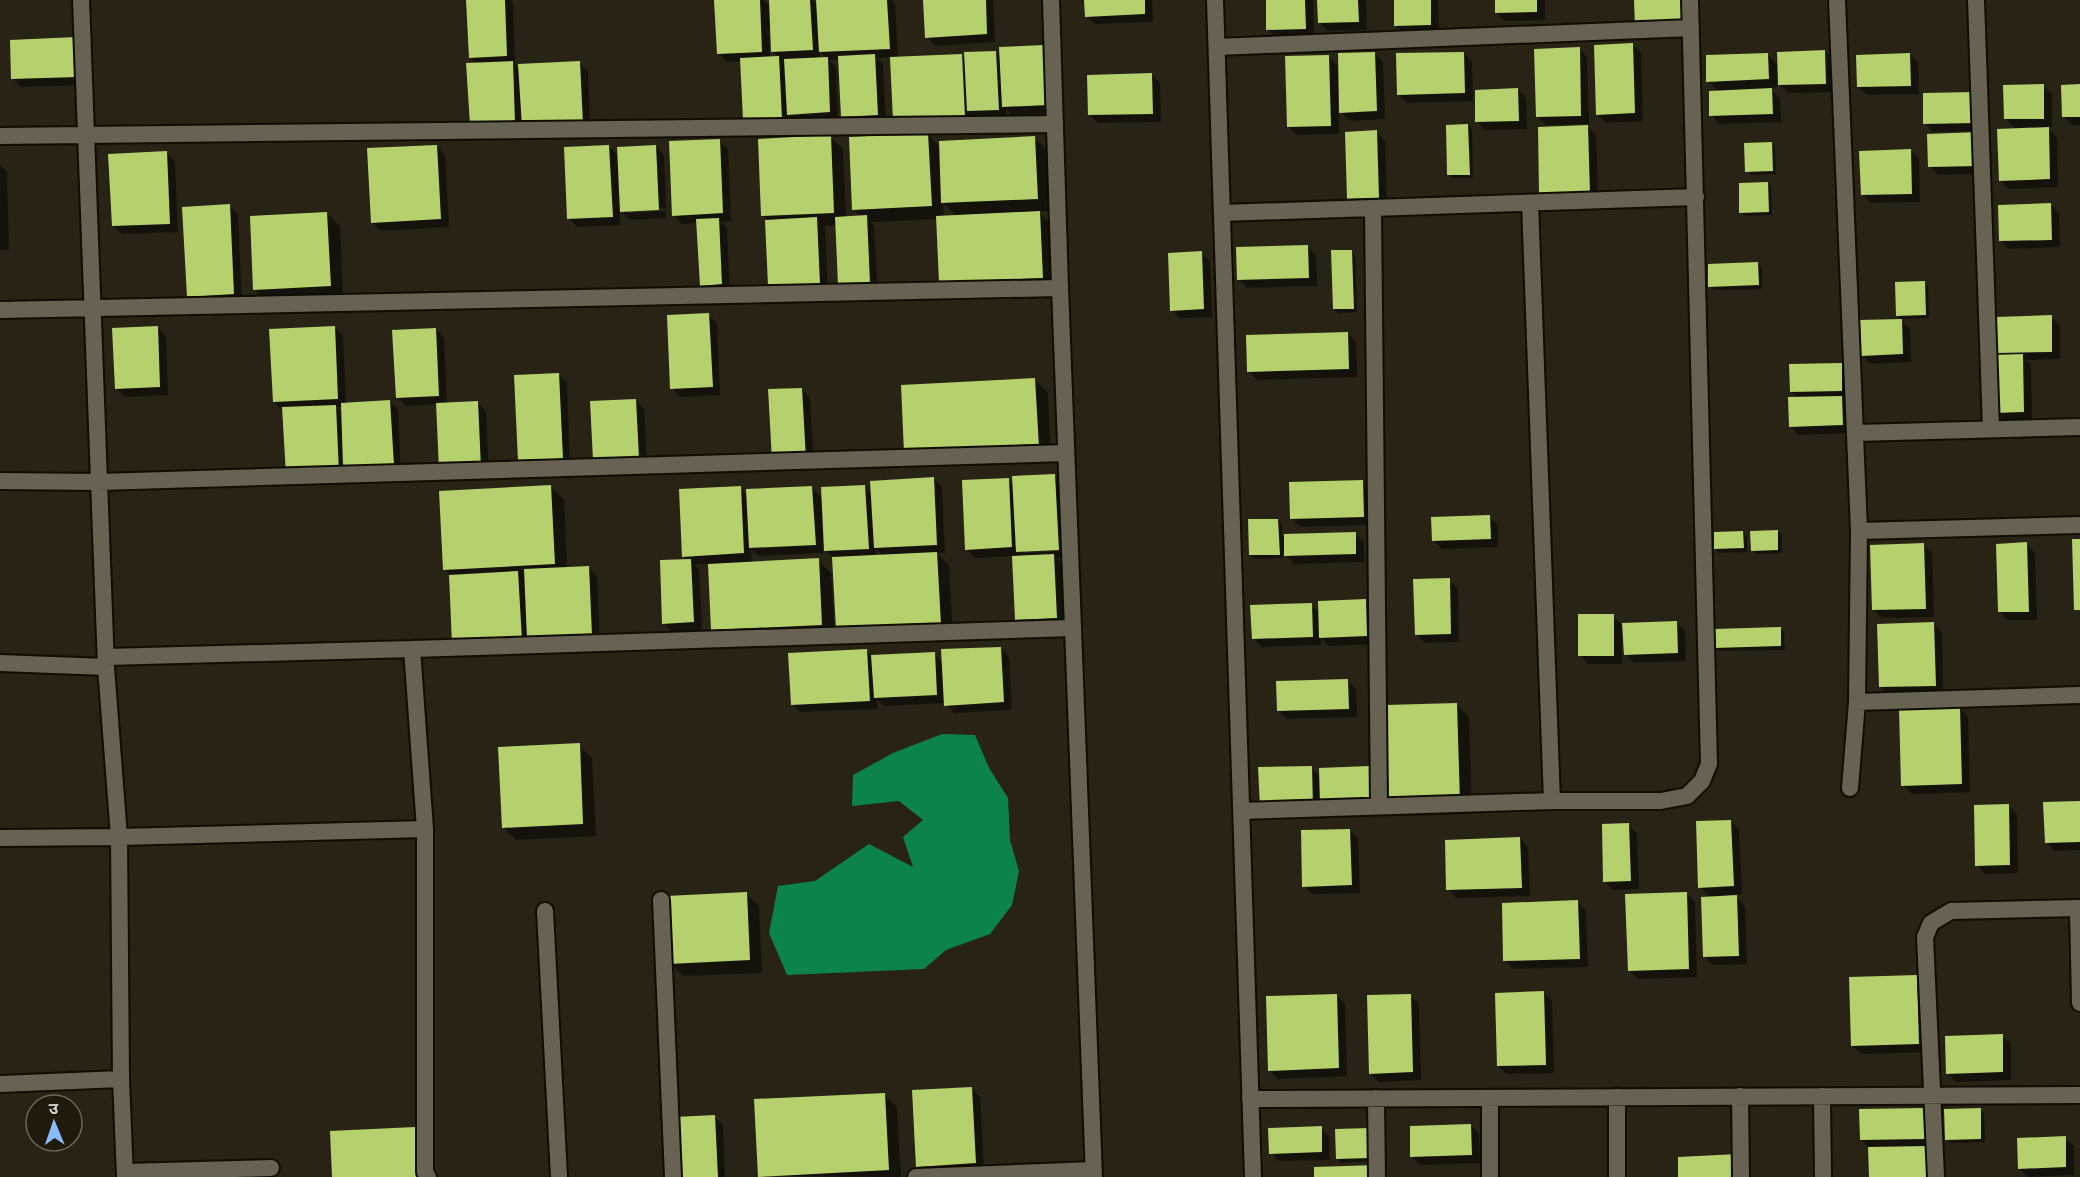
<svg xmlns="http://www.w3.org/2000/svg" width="2080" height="1177" font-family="'Public Sans','Noto Sans Devanagari',sans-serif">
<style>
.water{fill:#0b834b}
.shadow{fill:#0007;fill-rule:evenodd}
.building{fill:#b5d16e}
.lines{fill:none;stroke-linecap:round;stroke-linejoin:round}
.minor-casing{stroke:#110c02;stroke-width:20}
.tertiary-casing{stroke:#110c02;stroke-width:20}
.minor{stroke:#686252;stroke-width:16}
.tertiary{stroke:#686252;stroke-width:16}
</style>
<rect width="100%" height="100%" fill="#292315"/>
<path class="water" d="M942,734L975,735L989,768L1008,798L1010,840L1019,871L1012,905L990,934L946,950L924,969L787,975L769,933L778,886L815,881L869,844L913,867L903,837L923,820L899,801L852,806L853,775L893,753Z"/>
<path class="shadow" d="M467,0H510L513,2L515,65L520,70L579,62L588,71L590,122L480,133L477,64L470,58Z
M716,0H764L771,7L770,0H812L818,5L817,0H891L895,4L898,58L961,55L966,60L996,52L1001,57L1044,47L1052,55L1055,113L1012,115L1006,109L1007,118L977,119L973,115V125L891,57L876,58L883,64L886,123L851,125L842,116L839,60H829L836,67L838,120L797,123L790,116V126L753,128L741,61L727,62L718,53ZM769,30H772L773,52L779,57L770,58ZM820,51L827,59H820Z
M925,0H993L995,42L935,46L927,37Z
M1086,0H1152L1153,22L1095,24L1086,16Z
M1267,0H1313L1314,37L1277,38L1268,30Z
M1318,0H1366L1367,30L1328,31L1319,22Z
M1395,0H1438L1439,33L1404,34L1396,25Z
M1496,0H1545V20L1505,21L1497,13Z
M76,39L86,85L21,87L13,78Z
M1633,45L1641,53L1643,121L1606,123L1597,114Z
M1579,48L1587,57L1589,124L1546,125L1537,116Z
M1825,51L1833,60L1834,92L1788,93L1777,82V87L1770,88L1780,99L1781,122L1719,124L1711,115L1719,92L1708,81L1768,55L1779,66Z
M1375,53L1383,62L1385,119L1350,121L1339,110V134L1297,135L1288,127L1329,57L1340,68Z
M1464,53L1472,62L1473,101L1407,103L1399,95Z
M1910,54L1918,63L1919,94L1867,95L1859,87Z
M1151,74L1160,83L1161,122L1098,123L1090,115Z
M2043,86L2052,94V127H2046L2057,137L2058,187L2009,189L2000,180L2017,130L2006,119Z
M2080,86V125H2072L2064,117Z
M1518,90L1526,98L1527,129L1485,130L1477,121Z
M1974,93L1983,131L1933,132L1925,123Z
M1468,125L1472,129L1473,178H1452L1448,174Z
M1588,127L1596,135L1598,202L1550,203Z
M1376,132L1385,141L1387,206L1357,207L1349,198Z
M928,134L940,147L1034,138L1047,150L1050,211H1038L1052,225L1055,290L953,295L940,282L938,219L871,222L874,226L878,291L848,293L837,225L825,226L828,292L770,285L767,219L763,216L830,137L843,149L846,218L861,217L854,210ZM943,203L957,216L944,217Z
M1977,134L1987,174L1938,175L1930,166Z
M719,141L728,149L731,221L721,222L727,228L730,292L710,293L701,285L698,223L682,224L674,215Z
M1771,143L1775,147L1776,174L1751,175L1747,171Z
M437,146L445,155L449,227L381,231L372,222Z
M608,146L619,156L655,146L664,155L666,211V208L627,210V213L666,211V218L630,220L620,210V225L577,227L569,218Z
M1911,151L1919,159L1920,202L1871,203L1862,194Z
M166,152L175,161L178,232L122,234L113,226Z
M0,165L7,172L9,250H0Z
M1768,184L1771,188L1772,215L1745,216L1741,212Z
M2051,205L2059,213L2060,247L2009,249L2000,240Z
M229,206L238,214L242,302L197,304L189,296Z
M327,213L340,226L343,298L267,302L254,289Z
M1307,246L1316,255L1317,286L1247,288L1239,279Z
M1351,252L1355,256L1357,312L1338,313L1334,309Z
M1201,253L1210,261L1212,317L1180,318L1172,310Z
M1758,264L1762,268V289L1714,290L1710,286Z
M1924,282L1928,286L1929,318L1901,319L1897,316Z
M708,315L717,323L720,395L680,397L672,388Z
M2051,317L2060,325V359L2026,360L2031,364L2032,420L2004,421L1995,412L2002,356L1998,352Z
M1901,321L1910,329L1911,362L1871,364L1862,355Z
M157,327L166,336L168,395L125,397L116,388Z
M334,327L343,336L346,404L390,402L398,410L401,473L347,480L274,402ZM336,407H342L343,414Z
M436,329L444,338L447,404L477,402L486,411L489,476L437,404L406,406L397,397Z
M1347,333L1356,342L1357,377L1257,380L1248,371Z
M1841,364L1849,373L1850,399H1844L1850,406L1851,433L1799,435L1790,426L1798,398L1791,392Z
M558,374L567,383L570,467L528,469L520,460Z
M1035,380L1048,393L1051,459L919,465Z
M802,389L810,398L814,467L782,468Z
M635,400L644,409L647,466L603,468Z
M1055,476L1063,484L1066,548L1023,550V553L1067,551V558H1056L1062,564L1065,626L1025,628L1016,619L1014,556L975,558L966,549L1008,479L1014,485Z
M934,479L942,487L945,553H937L949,566L953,636L834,558L823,548V553L759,556L751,549L752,563L818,560L831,573L835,637L725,642L712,629L709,564H694L699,569L702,630L672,632L664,623L688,561L683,556L740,488L747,495L812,488L823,499L865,486L872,494ZM876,549L883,556H876Z
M1362,482L1371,490L1372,525L1300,527L1292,518Z
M551,487L564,500L567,568L588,567L597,576L600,643L530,648L444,569Z
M1489,517L1498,525V547L1442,549L1434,541Z
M1278,520L1282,524V536L1355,534L1364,542V562L1294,564L1283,552V558L1254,559L1250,555Z
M1778,531L1782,535V553L1756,554L1752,550Z
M1743,532L1747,536V552L1719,553L1715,549Z
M2027,544L2035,553L2037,620H2008L2000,612Z
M1923,545L1932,553L1934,617L1882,618L1873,609Z
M1449,580L1458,588L1459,642L1425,643L1416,634Z
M1365,601L1374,610L1375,644L1329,646L1321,638V645L1262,647L1253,638L1311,605L1320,613Z
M1613,616L1624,627L1676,622L1685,631L1686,661L1634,663L1625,654L1624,635H1622V664H1588L1580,655Z
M1933,624L1942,632L1943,694L1889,695L1880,687Z
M1780,628L1784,632L1785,650L1720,651L1716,648Z
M1001,648L1009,657L1012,710L954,713L945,703L884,706L877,699L878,709L801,712L792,704L866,651L872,657L934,654L943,663Z
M1347,680L1356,689L1357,717L1287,719L1278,710Z
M1457,705L1469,717L1472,814L1403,816L1390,803Z
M1960,708L1968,717L1970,792L1912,794L1903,785Z
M579,745L592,758L596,836L516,840L503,827Z
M1311,768L1321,777L1369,768L1377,777L1379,811L1270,815Z
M2080,802V850L2055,851L2046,842Z
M2008,805L2017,814L2018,873L1985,874L1977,865Z
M1731,821L1739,830L1742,894L1734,895L1745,906L1747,964L1713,965L1704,956L1711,898L1700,887Z
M1628,825L1637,833L1639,889L1613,890L1605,882Z
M1350,830L1358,839L1360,893L1313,894L1304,886Z
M1520,838L1528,847L1530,896L1456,898L1448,889Z
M746,894L759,906L762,973L683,976L671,963Z
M1687,894L1695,902L1697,977L1638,979L1629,970Z
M1577,902L1586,911L1588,967L1513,969L1505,960Z
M1917,976L1925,985L1927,1052L1861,1054L1852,1045Z
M1544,993L1552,1001L1554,1073L1507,1074L1498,1066Z
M1336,995L1345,1004L1347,1076L1278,1079L1269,1070Z
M1410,995L1419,1004L1421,1080L1379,1082L1370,1073Z
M2002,1036L2011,1044V1080L1956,1082L1948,1073Z
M972,1089L980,1097L984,1171L926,1174L917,1166Z
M884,1094L897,1107L901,1177L759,1176Z
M1924,1109L1932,1118L1940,1160L1870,1177L1869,1148L1862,1140Z
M1980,1110L1984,1113L1985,1142L1951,1143L1947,1139Z
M714,1116L723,1125L725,1177H679Z
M1471,1125L1479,1134L1480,1163L1420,1165L1412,1156Z
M415,1128L427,1141L429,1177H333Z
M1321,1128L1329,1137L1330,1160L1279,1161L1271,1153Z
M1374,1133L1375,1161L1341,1163L1337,1159Z
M2065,1138L2074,1146V1175L2028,1177L2019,1168Z"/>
<path class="building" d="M466,0H505L507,56L469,58Z
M714,0H760L762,52L717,54Z
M769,0H810L813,50L771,52Z
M816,0H887L890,49L819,52Z
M923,0H986L987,34L925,38Z
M1084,0H1145V14L1085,17Z
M1266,0H1305L1306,29L1266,30Z
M1317,0H1358L1359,22L1318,23Z
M1394,0H1431V25L1394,26Z
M1495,0H1537V12L1495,13Z
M1634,0H1681L1682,24L1635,26Z
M76,37L78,77L11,79L10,40Z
M1633,43L1635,113L1596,115L1594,45Z
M1044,45L1048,105L1002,107L999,47Z
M1580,47L1581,116L1536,117L1534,49Z
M1825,50L1826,84L1778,85L1777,52Z
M996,51L999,110L967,111L964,52Z
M1375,52L1377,111L1339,113L1338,53Z
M1464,52L1465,93L1397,95L1396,53Z
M1768,53L1769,79L1706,82V55Z
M1910,53L1911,86L1857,87L1856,55Z
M875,54L878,115L841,117L838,56Z
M962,54L965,117L893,121L890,57Z
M1329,55L1331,126L1287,127L1285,56Z
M779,56L782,118L743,120L740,58Z
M828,57L830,112L787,115L784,59Z
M513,61L515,123L470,125L466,63Z
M580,61L583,124L522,127L518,64Z
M1152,73L1153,114L1088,115L1087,75Z
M2044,84V119H2004L2003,85Z
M2080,84V117H2062L2061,85Z
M1518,88L1519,121L1475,122V90Z
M1772,88L1773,114L1709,116V91Z
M1974,92L1975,123L1923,124V93Z
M1468,124L1470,175H1447L1446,125Z
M1588,125L1590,194L1539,195L1538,127Z
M2049,127L2050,179L1999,181L1997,129Z
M1377,130L1379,198L1347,199L1345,132Z
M1978,132L1979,166L1928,167L1927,134Z
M928,133L932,206L852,210L849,137Z
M831,135L834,213L761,216L758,139Z
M1035,136L1038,199L941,203L939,141Z
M720,139L723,213L672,216L669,141Z
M1772,142L1773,171L1745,172L1744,143Z
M437,145L441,219L371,223L367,148Z
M609,145L613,217L567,219L564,147Z
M656,145L659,210L620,212L617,147Z
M1911,149L1912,194L1861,195L1859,151Z
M167,151L170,224L112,226L108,154Z
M1768,182L1769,212L1739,213V183Z
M2051,203L2052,240L1999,241L1998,205Z
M230,204L234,294L187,297L182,207Z
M1040,211L1043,278L939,282L936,216Z
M327,212L331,286L253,290L250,216Z
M867,215L870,283L838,285L835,217Z
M817,217L820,284L768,286L765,220Z
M719,218L722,284L700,286L696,219Z
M1308,245L1309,278L1237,280L1236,247Z
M1331,250H1352L1354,309H1333Z
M1202,251L1204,309L1170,311L1168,253Z
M1758,262L1759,285L1708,287V264Z
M1925,281L1926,315L1896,316L1895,282Z
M709,313L713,387L670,389L667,315Z
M2052,315V352L1996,353L1995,317Z
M1902,319L1903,354L1861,356L1860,320Z
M158,326L160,387L115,389L112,328Z
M335,326L338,399L273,402L269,329Z
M436,328L439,396L396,398L392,330Z
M1348,332L1349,369L1247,372L1246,335Z
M2023,354L2024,412L1994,413L1992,355Z
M1842,363V391L1790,392L1789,364Z
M559,373L563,459L518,461L514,375Z
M1035,378L1039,447L904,453L901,385Z
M802,388L806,459L772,460L768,389Z
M1842,396L1843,425L1789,427L1788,397Z
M636,399L639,458L593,460L590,401Z
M390,400L394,465L343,467L341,403Z
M478,401L481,468L439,470L436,403Z
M336,405L339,472L286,475L282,407Z
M1055,474L1059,550L1016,552L1012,476Z
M934,477L937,545L874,548L870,481Z
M1009,478L1012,547L965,550L962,480Z
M1363,480L1364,517L1290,519L1289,482Z
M551,485L555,564L443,570L439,491Z
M865,485L869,549L824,551L821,487Z
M741,486L744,553L682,557L679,489Z
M812,486L816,545L749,548L746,489Z
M1490,515L1491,539L1432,541L1431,517Z
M1248,519H1278L1280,555H1249Z
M1778,530V550L1751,551L1750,531Z
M1743,531L1744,548L1714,549V532Z
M1356,532V554L1284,556V534Z
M2072,539H2080V610H2074Z
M2027,542L2029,612H1998L1996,544Z
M1924,543L1926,609L1872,610L1870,545Z
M937,552L941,624L836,629L832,557Z
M1054,554L1057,618L1015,620L1012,556Z
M819,558L822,625L711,630L708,564Z
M691,559L694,622L662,624L660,560Z
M589,566L592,635L527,639L524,569Z
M518,571L522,640L452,644L449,575Z
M1450,578L1451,634L1415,635L1413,579Z
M1366,599L1367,636L1319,638L1318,601Z
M1312,603L1313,637L1252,639L1250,605Z
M1578,614H1614V656H1578Z
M1677,621L1678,653L1624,655L1622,623Z
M1934,622L1936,686L1879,687L1877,624Z
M1781,627V646L1714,648V629Z
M1001,647L1004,702L944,706L941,649Z
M867,649L870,701L791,705L788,653Z
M935,652L937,695L874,698L871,655Z
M1348,679L1349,709L1277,711L1276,681Z
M1457,703L1460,802L1389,804L1386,705Z
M1960,707L1962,784L1901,786L1899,708Z
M580,743L583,824L502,828L498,747Z
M1312,766L1313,806L1260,807L1258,767Z
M1369,766L1371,803L1320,804L1319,768Z
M2080,801V842L2045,843L2043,802Z
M2009,804L2010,865L1975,866L1974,805Z
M1731,820L1734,886L1698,888L1696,821Z
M1629,823L1631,881L1603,882L1602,824Z
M1350,829L1352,885L1302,887L1301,830Z
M1520,837L1522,888L1446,890L1445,840Z
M747,892L750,960L669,964L666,896Z
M1687,892L1689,969L1628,971L1625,894Z
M1737,895L1739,956L1703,957L1701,897Z
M1578,900L1580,959L1503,961L1502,903Z
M1917,975L1919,1044L1851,1046L1849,977Z
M1544,991L1546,1065L1497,1066L1495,993Z
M1337,994L1339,1068L1268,1071L1266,996Z
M1411,994L1413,1072L1369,1074L1367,995Z
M2003,1034V1072L1946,1074L1945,1036Z
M972,1087L976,1163L916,1167L912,1090Z
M885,1093L889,1170L758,1177L754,1099Z
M1924,1108L1925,1139L1860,1140L1859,1109Z
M1981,1108V1139L1945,1140L1944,1109Z
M715,1115L718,1177H677L674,1117Z
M1471,1124L1472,1155L1410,1157V1126Z
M1322,1126V1152L1269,1154L1268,1128Z
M415,1127L418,1177H332L330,1131Z
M1371,1128V1158L1336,1159L1335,1129Z
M2066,1136V1167L2018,1169L2017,1138Z
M1928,1146L1929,1177H1869L1868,1147Z
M1738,1154L1739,1177H1678V1157Z
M1376,1165V1177H1314V1167Z"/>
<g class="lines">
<g class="minor-casing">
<path id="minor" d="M81,0L106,667L119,837L121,1079L125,1177
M1215,0L1253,1177
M1837,0L1859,531L1857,702L1850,788
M1976,0L1991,429
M1217,47L1691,28
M0,136L1055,124
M1530,203L1552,801
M1373,208L1379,806
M1222,213L1696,197
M0,310L1060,288
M1856,433L2080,427
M0,481L99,482L1066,453
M1859,531L2080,525
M412,649L425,829V1172L428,1177
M106,657L412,649L1073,628
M0,663L106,667
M1857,702L2080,695
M1241,811L1552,801H1661L1687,796L1702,781L1709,764L1690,0
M0,838L119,837L425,829
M661,900L673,1177
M2078,908L2080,1003
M545,911L559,1177
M0,1084L121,1079
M1740,1096L1741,1177
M1822,1096L1823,1177
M1617,1097V1177
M1376,1098L1377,1177
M1250,1099L2080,1095
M125,1172L271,1168
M916,1177L1093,1170
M1490,1177V1098
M1936,1177L1925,937L1931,923L1951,911L2080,908"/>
</g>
<g class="tertiary-casing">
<path id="tertiary" d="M1051,0L1060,288L1094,1177"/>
</g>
<use href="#minor" class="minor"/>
<use href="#tertiary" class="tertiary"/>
</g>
<g transform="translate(54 1123) rotate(358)"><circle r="28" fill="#1f1a0c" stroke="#6a665a" stroke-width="1.5"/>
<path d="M0-4.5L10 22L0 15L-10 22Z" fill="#88bbfc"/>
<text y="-9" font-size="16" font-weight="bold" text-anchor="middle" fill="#dbd8ce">उ</text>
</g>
</svg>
